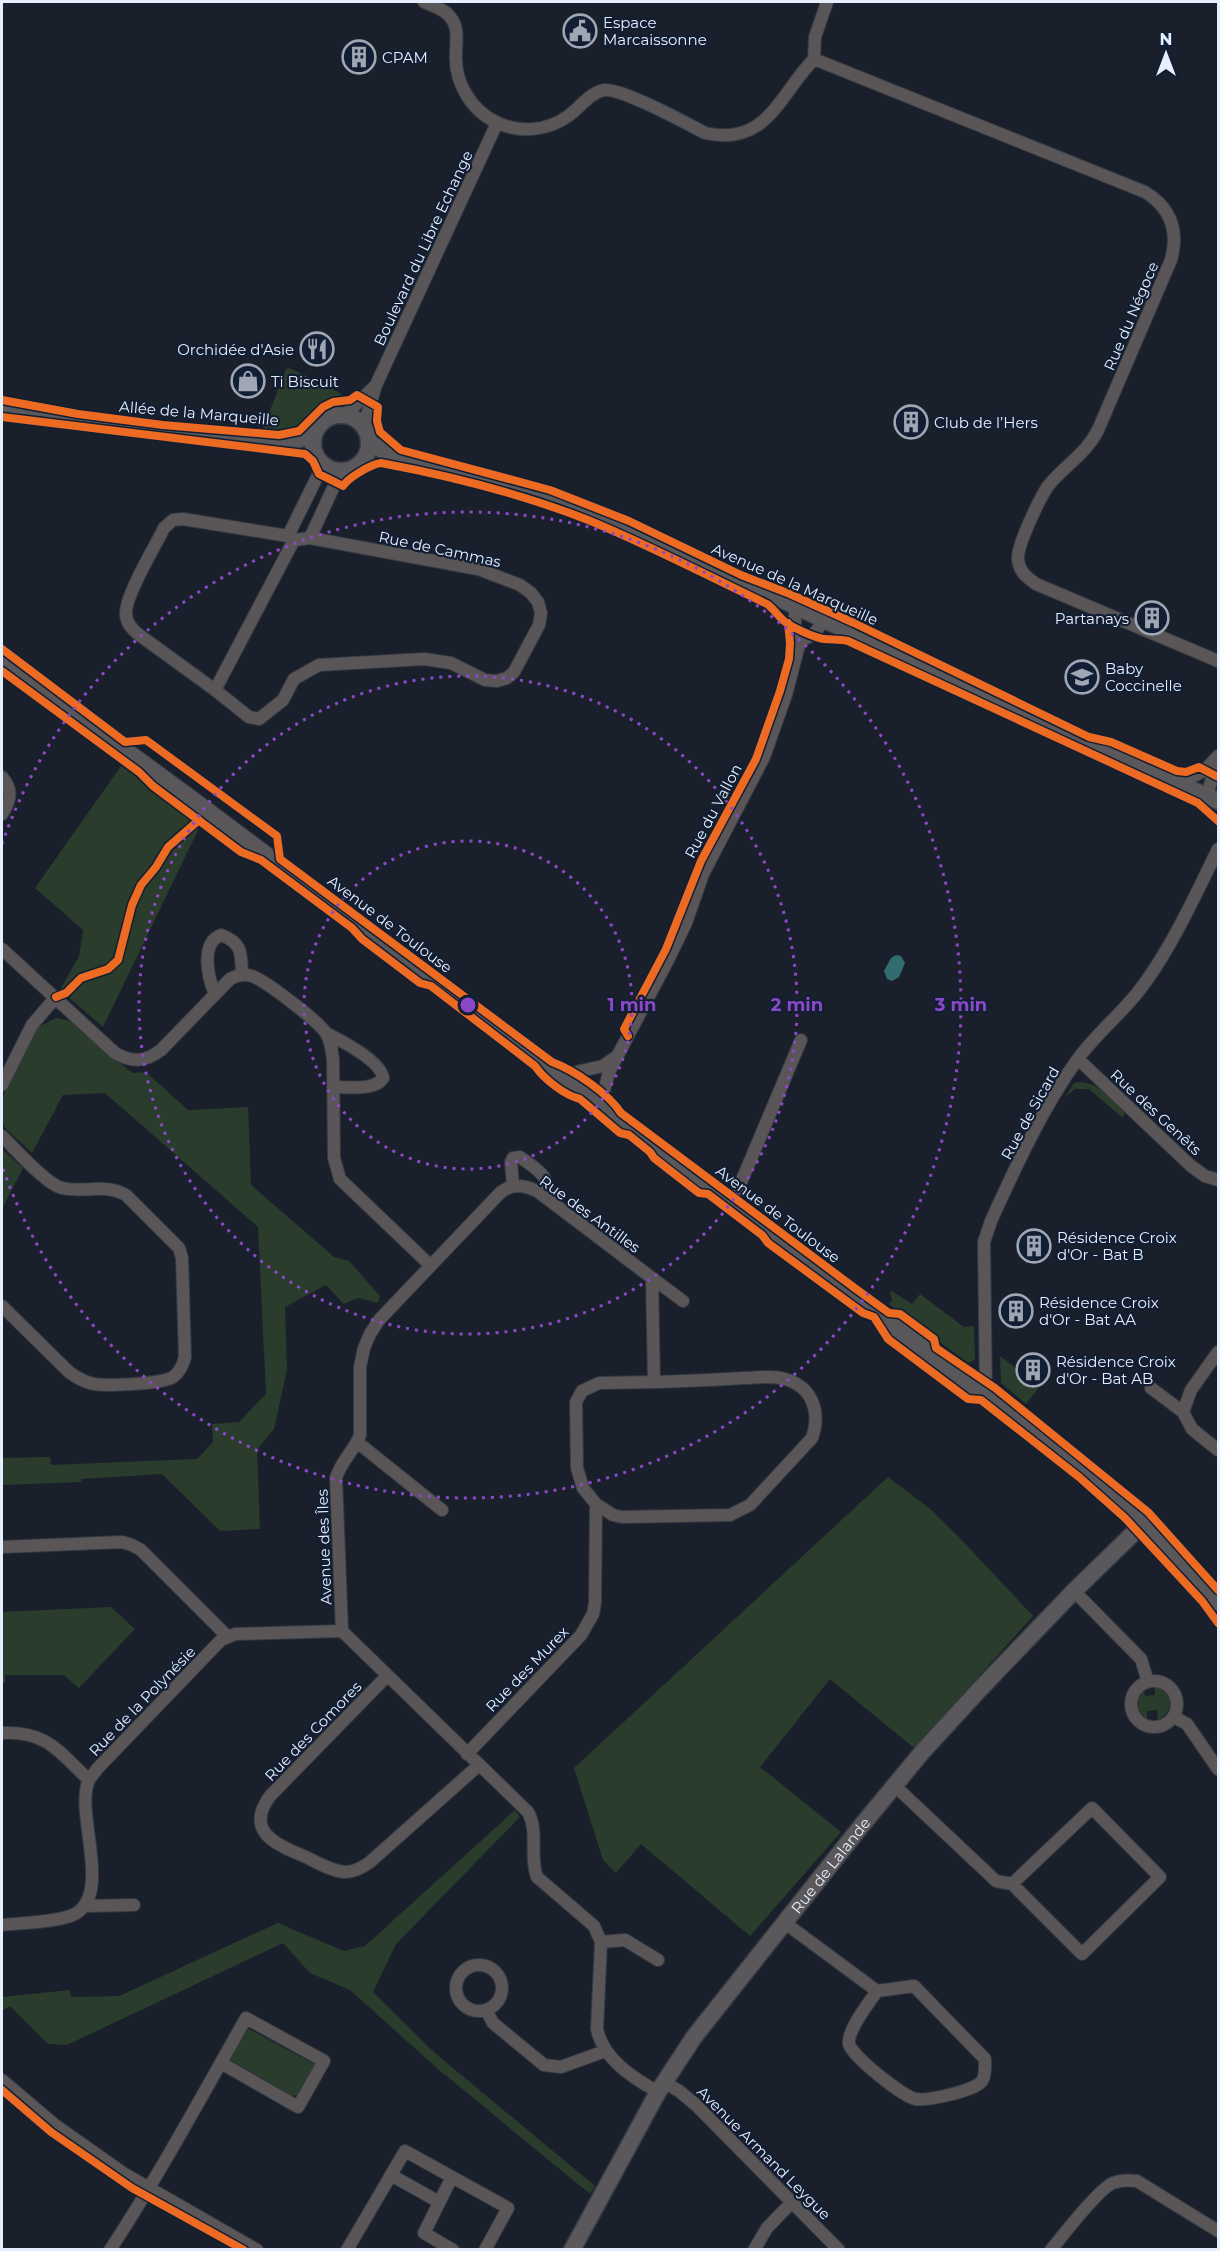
<svg xmlns="http://www.w3.org/2000/svg" width="1220" height="2251" font-family="Montserrat,sans-serif">
<style>
.green{fill:#2a3c2b}
.water{fill:#336c6f}
.lines{fill:none;stroke-linecap:round;stroke-linejoin:round}
.street-casing{stroke:#343a43;stroke-width:14}
.secondary-casing{stroke:#343a43;stroke-width:19}
.primary-casing{stroke:#343a43;stroke-width:20}
.street{stroke:#5a5657;stroke-width:12}
.secondary{stroke:#5b585b;stroke-width:16}
.primary{stroke:#5a575b;stroke-width:18}
.cycleway-casing{stroke:#121e33;stroke-width:11}
.cycleway{stroke:#ed6a23;stroke-width:8}
.ring{fill:none;stroke:#8b49c8;stroke-width:3;stroke-dasharray:3 6}
.labels{text-anchor:middle;dominant-baseline:central;stroke-width:4.5;stroke-linejoin:round;paint-order:stroke}
.poi-label{font-size:15px;fill:#e6effe;stroke:#121e33;text-anchor:start}
.street-label{font-size:15px;fill:#e6effe;stroke:#121e33}
.centre{fill:#8b49c8;stroke:#121e33;stroke-width:3}
.ring-label{font-size:18px;text-anchor:middle;font-weight:bold;fill:#8b49c8;stroke:#121e33;stroke-width:4.5;stroke-linejoin:round;paint-order:stroke}
</style>
<rect width="100%" height="100%" fill="#1a202b"/>
<path class="green" d="M287,367L326,385L341,394L340,398C334,400 328,402 322,405C301,418 293,440 263,428Z
M121,766L201,824L103,1027L60,990L79,956L83,930L35,888Z
M56,1018L72,1021L132,1073L146,1072L188,1110L248,1107L251,1185L334,1257L349,1261L380,1296L378,1303L358,1298L344,1304L326,1285L285,1307L287,1370L274,1429L257,1450L260,1529L220,1531L162,1474L81,1479V1482L2,1485V1458L50,1457L51,1465L197,1459L213,1442L212,1424L239,1422L266,1394L258,1227L105,1093L63,1095L32,1153L5,1128L2,1121V1098L37,1028Z
M1079,1082C1099,1082 1111,1099 1125,1111L1123,1118L1089,1089H1075L1065,1097L1074,1083Z
M2,1149L23,1168L2,1209Z
M892,1291L912,1304L920,1294L964,1327L974,1326L975,1360L968,1363L889,1304L892,1300L890,1293Z
M1000,1356L1040,1386L1026,1404L1001,1383Z
M888,1477L929,1508L957,1535L1033,1616L914,1748L830,1679L760,1767L841,1832L750,1936L641,1844L616,1873L603,1860L574,1768Z
M111,1607L135,1629L79,1688L64,1675H5V1683H2V1612Z
M1154,1684C1176,1687 1176,1710 1158,1720L1157,1710L1147,1711V1721C1136,1715 1134,1708 1134,1696L1143,1687L1145,1696L1155,1695Z
M515,1810L520,1817L396,1944L373,1992L436,2054L595,2186L590,2194L439,2070L350,1990L310,1973L283,1943L67,2045L48,2044L10,2006L2,2011V1997L70,1990L71,1997L119,1996L278,1923L344,1951L365,1946Z
M247,2028L316,2065L298,2095L292,2096L230,2060Z"/>
<path class="water" d="M896,955L901,956L905,963L899,977L892,981L887,979L884,971L891,958Z"/>
<g class="lines">
<g class="street-casing">
<path id="street" d="M424,2C433,6 445,9 451,18C459,28 456,40 456,53C454,82 471,111 498,123C520,133 548,131 568,116C580,108 589,93 604,90C622,88 686,123 705,133C767,147 779,95 814,59L815,37L827,2
M814,59L1145,192C1171,208 1179,231 1171,260L1098,430C1086,454 1064,466 1048,486C1040,498 1017,545 1018,559C1019,571 1026,577 1036,584L1218,661
M345,415L376,385
M364,425L376,385L497,123
M183,519L288,536L294,540L310,538L478,569L520,585L531,593L538,602L541,613L539,625L514,672L507,678L497,681L485,680L451,663L424,659L319,665L294,679L283,700L259,719L249,717L215,690L138,634C132,629 127,624 126,615C124,597 155,547 164,528L173,520Z
M288,536L323,465
M310,538L341,471
M795,607V627L800,641
M215,690L294,540
M2,777C13,789 11,801 2,814
M1181,783L1205,770L1218,756
M1207,796L1213,774L1218,766
M2,949L115,1053C133,1063 145,1062 161,1050L230,979C237,975 244,974 252,976C266,981 318,1021 326,1033C331,1041 332,1051 333,1060L334,1158L340,1179L430,1265
M215,994C208,978 200,943 221,935C243,943 241,954 242,975
M326,1033C342,1041 381,1061 383,1078C375,1091 348,1087 333,1087
M1078,1059L1191,1166L1205,1176L1218,1180
M558,1076L603,1066L614,1058
M2,1085L32,1025L56,997
M604,1111L603,1094L609,1072L667,962L686,923L703,874L764,757L786,695L800,641L813,635L824,621
M2,1136C14,1148 47,1185 62,1188C84,1193 105,1183 126,1195L179,1248L182,1258L185,1357C183,1365 180,1372 173,1377C162,1384 102,1387 90,1383C82,1381 76,1377 69,1372L2,1306
M513,1186L511,1162L513,1158L520,1157C537,1170 550,1174 547,1198
M731,1206L801,1040
M652,1278L683,1301
M1151,1388L1183,1412L1192,1429L1218,1450
M986,1395L984,1242L991,1221C1016,1166 1042,1109 1077,1060C1095,1035 1119,1016 1138,992C1169,953 1196,894 1218,849
M1183,1412L1191,1390L1218,1352
M357,1442L442,1510
M596,1504L613,1515L622,1517L730,1515L750,1505L812,1438C821,1413 813,1387 785,1379C772,1375 756,1378 743,1378C713,1380 683,1381 654,1382L652,1278L537,1191C523,1185 511,1183 499,1194L379,1320L370,1334L364,1348L360,1367V1435C354,1451 341,1461 336,1478L342,1631L528,1812C539,1832 529,1856 537,1877L594,1926L601,1942L597,2029C603,2059 633,2078 658,2092
M2,1547L122,1542L132,1545L141,1550L228,1637
M1074,1591L1141,1659L1148,1682
M387,1676L270,1796C244,1832 277,1845 306,1857C318,1863 331,1871 345,1872C355,1872 362,1868 370,1862L479,1765
M1131 1704a23 23 0 1 1 46 0a23 23 0 1 1-46 0Z
M1174,1717L1187,1724L1218,1769
M2,1733C47,1731 58,1751 89,1780
M467,1754L581,1635L593,1614L595,1603L596,1504L583,1488L577,1468L576,1402L582,1391L599,1383L654,1382
M895,1786L996,1881L1012,1884L1082,1954L1160,1877L1092,1808L1012,1884
M85,1906L134,1905
M785,1923L877,1991C869,2003 847,2030 849,2044C852,2056 903,2097 916,2099C927,2101 975,2091 982,2081C986,2075 985,2066 985,2059L914,1986L877,1991
M2,1925C19,1923 61,1922 75,1914C113,1892 74,1812 89,1780C91,1776 95,1773 97,1769L221,1640L235,1634L342,1631
M601,1942L625,1940L658,1960
M456 1988a23 23 0 1 1 46 0a23 23 0 1 1-46 0Z
M486,2010L493,2023L544,2065L561,2067L605,2051
M2,2080L55,2125L123,2173L257,2250
M664,2082L679,2091L696,2105L839,2250
M391,2175L439,2202
M452,2177L424,2233L453,2250
M110,2250C159,2175 202,2096 246,2018L324,2061L298,2107L221,2063
M347,2250L405,2151L508,2208L485,2250
M754,2250L767,2228L792,2202
M1051,2250C1062,2236 1100,2188 1113,2183C1120,2180 1129,2180 1137,2181L1218,2231"/>
</g>
<g class="secondary-casing">
<g id="secondary">
<path d="M2,409L142,428L290,443L313,434"/>
<circle cx="341" cy="443" r="28"/>
<path d="M370,443L393,456L521,487L577,507L662,543L1059,731L1218,801"/>
<path id="s1" d="M572,2250L658,2092L694,2037L862,1825L923,1751L980,1689L1074,1591L1145,1522"/>
</g>
</g>
<g class="primary-casing">
<path id="primary" d="M2,661L185,795L1049,1442L1145,1522L1218,1602"/>
</g>
<use href="#street" class="street"/>
<use href="#secondary" class="secondary"/>
<use href="#primary" class="primary"/>
<g class="cycleway-casing">
<path id="cycleway" d="M2,400L78,414L163,425L279,435L299,431L323,407L333,402L350,400L357,395L378,407L377,421L380,432L401,450L550,490L629,521L741,575L790,594L854,623L1089,737L1111,742L1177,771L1186,772L1199,767L1218,777
M2,417L305,454L313,461L319,474L343,486C348,478 371,464 381,463C451,476 522,494 588,520C649,545 708,576 767,604C774,609 778,616 784,621C791,627 815,638 824,639C832,640 839,639 848,641L1198,803L1218,821
M2,649L125,742L146,740L277,836L280,859L552,1062C574,1070 609,1094 621,1113L856,1289L889,1313L900,1314L934,1339L936,1348L995,1388L1148,1512L1218,1590
M2,671L139,772L153,786L241,852L261,860L352,928L362,939L420,983L431,986L535,1066C544,1079 564,1095 580,1099L620,1133L629,1135L650,1152L654,1158L699,1193L708,1194L762,1235L768,1243L863,1313L874,1317L888,1339L968,1399L981,1400L1079,1477L1125,1518L1202,1601L1218,1623
M56,997L66,993L81,978L108,969L118,960L132,905L141,885L156,867L168,847L199,820
M628,1036L624,1029L666,949L701,861L756,759L780,691L789,659L790,643L788,623
M2,2090L51,2132L132,2188L244,2250"/>
</g>
<use href="#cycleway" class="cycleway"/>
</g>
<g class="ring">
<circle cx="468" cy="1005" r="164"/>
<circle cx="468" cy="1005" r="329"/>
<path d="M2 844A493 493 0 1 1 2 1166"/>
</g>
<defs>
<g id="civic-ring" transform="scale(1.725)"><circle r="9.5" fill="#121e33" stroke="#9fa7b4" stroke-width="1.5"/><path d="M-.6-6.5H3V-4.5H.6V-3L4-1V1h2V6H-6V1h2V-1L-.6-3ZM-1.2 2.5V6h2.4V2.5Z" fill="#9fa7b4"/></g>
<g id="building-ring" transform="scale(1.725)"><circle r="9.5" fill="#121e33" stroke="#9fa7b4" stroke-width="1.5"/><path d="M-4-6H4V6H1V3H-1V6H-4ZM-2.5-4.3h1.7v1.8h-1.7ZM.8-4.3h1.7v1.8H.8ZM-2.5-1h1.7V.8h-1.7ZM.8-1h1.7V.8H.8Z" fill="#9fa7b4"/></g>
<g id="restaurant-ring" transform="scale(1.725)"><circle r="9.5" fill="#121e33" stroke="#9fa7b4" stroke-width="1.5"/><path d="M-5-6h1v4h1v-4h1v4h1v-4h1v5L-1.5 .5V6h-2V.5L-5-1ZM5-6V6H3V1.5H1.5Q1.5-4 5-6Z" fill="#9fa7b4"/></g>
<g id="shop-ring" transform="scale(1.725)"><circle r="9.5" fill="#121e33" stroke="#9fa7b4" stroke-width="1.5"/><path d="M-5-2.5h2.3a2.7 3.5 0 0 1 5.4 0H5L5.5 6h-11ZM-1.5-2.5h3a1.5 2.3 0 0 0-3 0Z" fill="#9fa7b4"/></g>
<g id="school-ring" transform="scale(1.725)"><circle r="9.5" fill="#121e33" stroke="#9fa7b4" stroke-width="1.5"/><path d="M0-5L7-2L0 1L-7-2ZM-4 1L0 2.5L4 1V4Q0 6-4 4Z" fill="#9fa7b4"/></g>
</defs>
<g fill-rule="evenodd">
<use href="#civic-ring" x="580" y="31"/>
<use href="#building-ring" x="359" y="57"/>
<use href="#restaurant-ring" x="317" y="349"/>
<use href="#shop-ring" x="248" y="381"/>
<use href="#building-ring" x="911" y="422"/>
<use href="#building-ring" x="1152" y="618"/>
<use href="#school-ring" x="1082" y="677"/>
<use href="#building-ring" x="1034" y="1246"/>
<use href="#building-ring" x="1016" y="1311"/>
<use href="#building-ring" x="1033" y="1370"/>
</g>
<g class="labels">
<g class="poi-label">
<text x="603" y="22">Espace<tspan x="603" dy="17">Marcaissonne</tspan></text>
<text x="382" y="57">CPAM</text>
<text x="294" y="349" text-anchor="end">Orchidée d'Asie</text>
<text x="271" y="381">Ti Biscuit</text>
<text x="934" y="422">Club de l’Hers</text>
<text x="1129" y="618" text-anchor="end">Partanays</text>
<text x="1105" y="668">Baby<tspan x="1105" dy="17">Coccinelle</tspan></text>
<text x="1057" y="1237">Résidence Croix<tspan x="1057" dy="17">d'Or - Bat B</tspan></text>
<text x="1039" y="1302">Résidence Croix<tspan x="1039" dy="17">d'Or - Bat AA</tspan></text>
<text x="1056" y="1361">Résidence Croix<tspan x="1056" dy="17">d'Or - Bat AB</tspan></text>
</g>
<g class="street-label">
<text transform="translate(423 248) rotate(-65)">Boulevard du Libre Echange</text>
<text transform="translate(1131 316) rotate(-67)">Rue du Négoce</text>
<text transform="translate(199 413) rotate(5)">Allée de la Marqueille</text>
<text transform="translate(440 549) rotate(12)">Rue de Cammas</text>
<text transform="translate(795 584) rotate(24)">Avenue de la Marqueille</text>
<text transform="translate(713 811) rotate(-62)">Rue du Vallon</text>
<text transform="translate(390 924) rotate(37)">Avenue de Toulouse</text>
<text transform="translate(1156 1112) rotate(43)">Rue des Genêts</text>
<text transform="translate(1030 1113) rotate(-61)">Rue de Sicard</text>
<text transform="translate(590 1214) rotate(36)">Rue des Antilles</text>
<text transform="translate(778 1214) rotate(37)">Avenue de Toulouse</text>
<text transform="translate(324 1547) rotate(-92)">Avenue des Îles</text>
<text transform="translate(527 1669) rotate(-46)">Rue des Murex</text>
<text transform="translate(142 1701) rotate(-46)">Rue de la Polynésie</text>
<text transform="translate(313 1731) rotate(-46)">Rue des Comores</text>
<text stroke="none"><textPath href="#s1" startOffset="465">Rue de Lalande</textPath></text>
<text transform="translate(764 2153) rotate(45)">Avenue Armand Leygue</text>
</g>
</g>
<circle cx="468" cy="1005" r="9" class="centre"/>
<g class="ring-label">
<text x="632" y="1011">1 min</text>
<text x="797" y="1011">2 min</text>
<text x="961" y="1011">3 min</text>
</g>
<rect width="1220" height="2251" fill="none" stroke="#e6effe" stroke-width="6"/>
<g transform="translate(1166 54)" stroke="#121e33" stroke-width="4.5" paint-order="stroke">
<path d="M0-4.5L10 22L0 15L-10 22Z" fill="#e6effe"/>
<text y="-9" font-size="16" font-weight="bold" text-anchor="middle" fill="#e6effe">N</text>
</g>
</svg>
